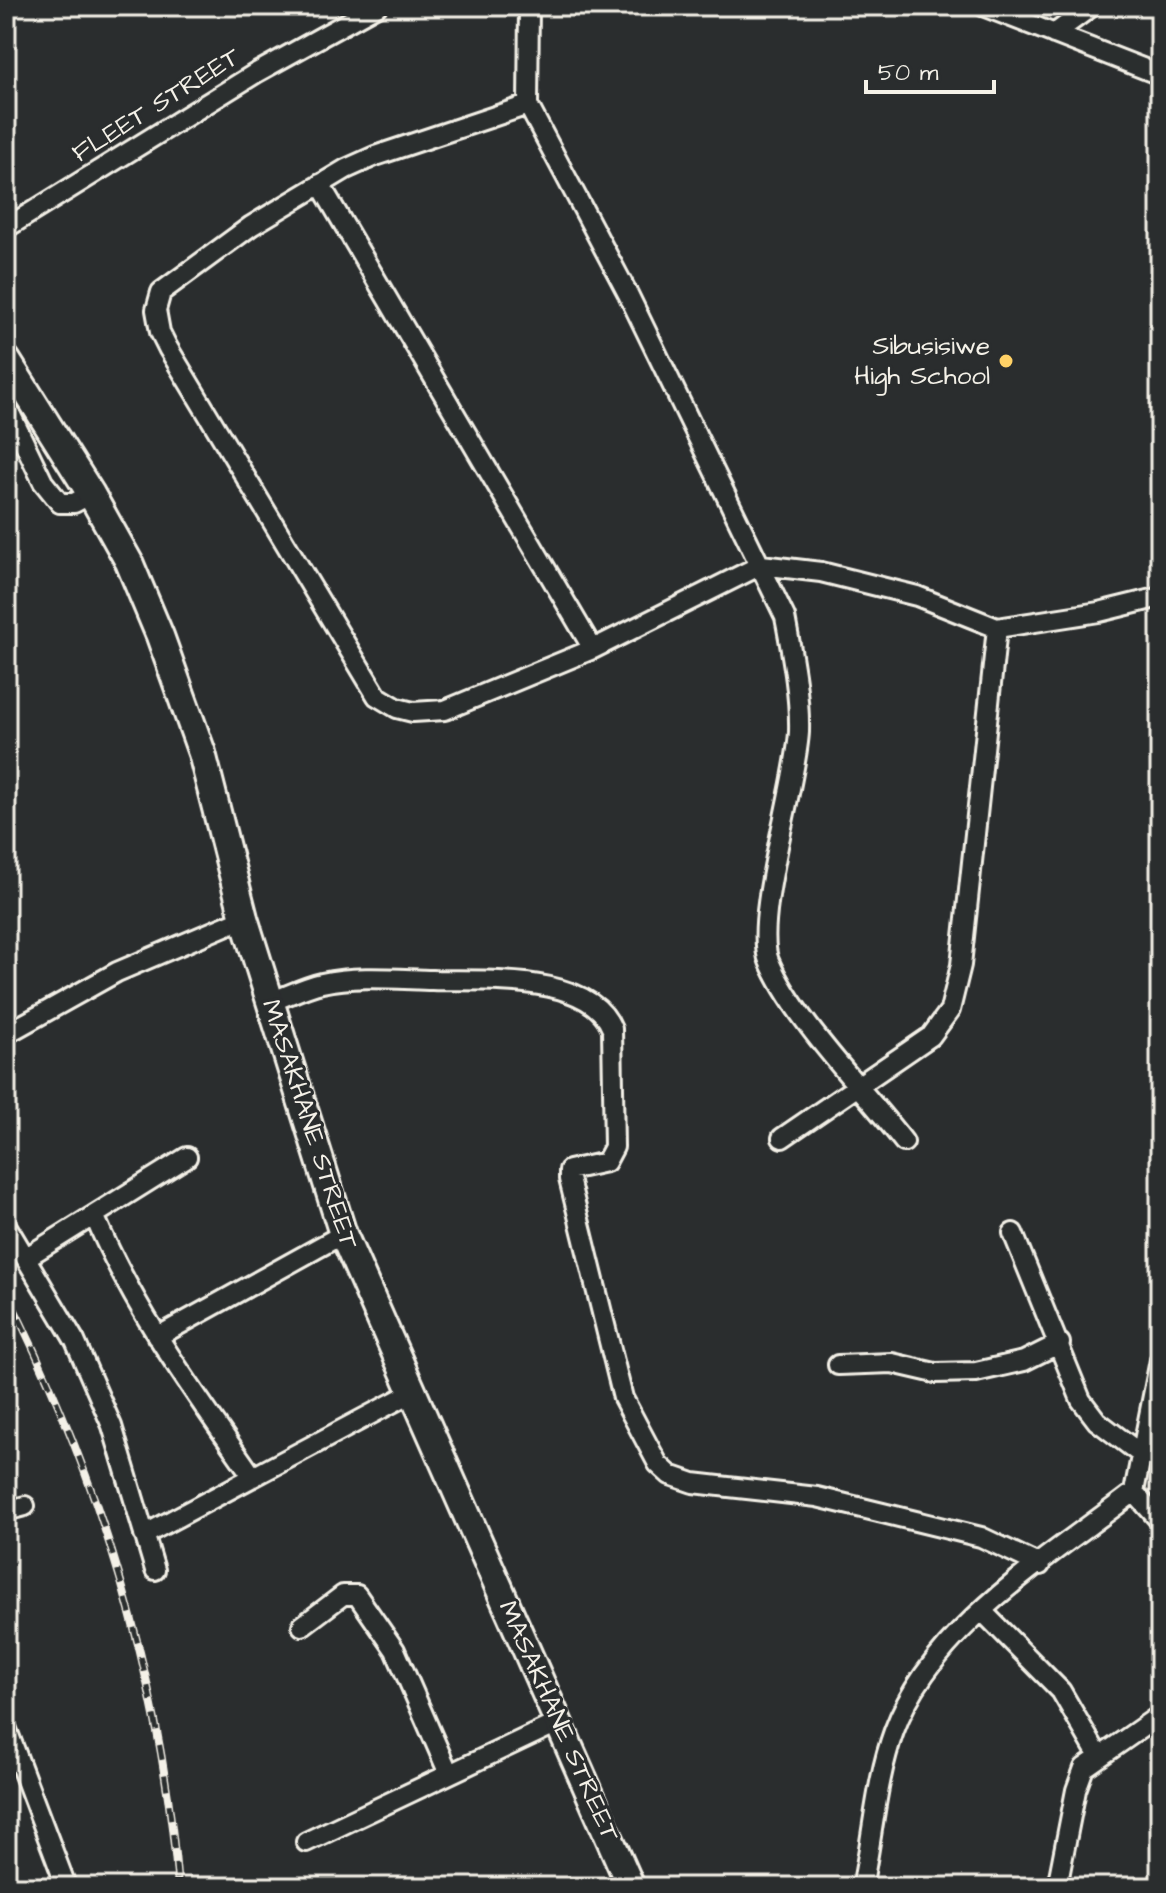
<svg xmlns="http://www.w3.org/2000/svg" width="1166" height="1893" font-family="'Architects Daughter',sans-serif">
<style>
.lines{fill:none;stroke-linecap:round;stroke-linejoin:round}
.street-casing{stroke:#f4f1e8;stroke-width:24}
.secondary-casing{stroke:#f4f1e8;stroke-width:32}
.street{stroke:#2a2d2e;stroke-width:18}
.secondary{stroke:#2a2d2e;stroke-width:26}
.rail-casing{stroke:#f4f1e8;stroke-width:8}
.rail{stroke:#2a2d2e;stroke-width:5;stroke-dasharray:15;stroke-linecap:butt}
.poi-dot{fill:#ffd166;stroke:#2a2d2e;stroke-width:3}
.labels{text-anchor:middle;dominant-baseline:central;stroke-width:6;stroke-linejoin:round;paint-order:stroke}
.street-label{font-size:26px;fill:#f4f1e8;stroke:#2a2d2e}
.poi-label{font-size:26px;fill:#f4f1e8;stroke:#2a2d2e;text-anchor:end}
</style>
<rect width="100%" height="100%" fill="#2a2d2e"/>
<filter id="ink" filterUnits="userSpaceOnUse"><feTurbulence type="fractalNoise" baseFrequency=".0125" numOctaves="2"/><feDisplacementMap in="SourceGraphic" scale="16" xChannelSelector="R" yChannelSelector="G"/><feConvolveMatrix kernelMatrix="1 2 1 2 8 2 1 2 1" color-interpolation-filters="sRGB"/></filter>
<g filter="url(#ink)">
<g class="lines">
<g class="street-casing">
<path id="street" d="M529,6L528,105L628,294L785,617C792,655 800,694 799,732C796,786 753,921 769,961C794,1020 864,1090 904,1142
M983,6L1160,75
M1054,34L1092,6
M528,105L375,156L346,169L251,226L161,292L156,310L160,332L168,348L377,696L397,708L413,712L445,710L593,649L761,565L821,572L917,596L997,628L1099,612L1160,597
M320,184L593,649
M6,228L256,73L377,6
M6,405L43,482L60,503H74L91,494
M270,1002C287,996 304,987 322,983C357,975 396,979 432,980C482,982 590,972 612,1029L614,1147L606,1162L569,1170V1179L623,1398L658,1464L670,1475L693,1483L817,1497L981,1537L1040,1565
M6,1034L117,972L244,918
M782,1138L931,1036L950,1010L961,965L997,628
M94,1215C134,1311 194,1392 253,1477
M6,1225L75,1341L112,1426L155,1570
M1013,1233L1081,1400L1097,1421L1142,1455
M27,1257L187,1157
M157,1337L343,1234
M838,1365L892,1363L935,1373L976,1372L1024,1361L1060,1343
M1134,1492L1160,1360
M1134,1492L1160,1521
M6,1511L25,1506
M144,1535L411,1393
M982,1611L1061,1691L1098,1755
M302,1626L343,1595H357L395,1650L449,1774
M6,1727L65,1883
M306,1842L557,1723
M862,1887C873,1836 876,1780 894,1731C931,1628 1051,1556 1134,1492
M1057,1887L1076,1790L1084,1768L1160,1715"/>
</g>
<g class="secondary-casing">
<path id="secondary" d="M6,359L91,494L129,562L160,636L202,753L244,918L343,1234L631,1887"/>
</g>
<use href="#street" class="street"/>
<use href="#secondary" class="secondary"/>
<g class="rail-casing">
<path id="rail" d="M6,1292C100,1479 161,1678 178,1887"/>
</g>
<use href="#rail" class="rail"/>
</g>
</g>
<circle class="poi-dot" cx="1006" cy="361" r="8"/>
<g class="labels">
<g class="street-label">
<text transform="translate(156 105) rotate(-32)">FLEET STREET</text>
<text transform="translate(310 1124) rotate(72)">MASAKHANE STREET</text>
<text transform="translate(559 1721) rotate(66)">MASAKHANE STREET</text>
</g>
<g class="poi-label">
<text x="990" y="346">Sibusisiwe<tspan x="990" dy="30">High School</tspan></text>
</g>
</g>
<rect width="1166" height="1893" fill="none" stroke="#2a2d2e" stroke-width="32"/>
<rect x="16" y="16" width="1134" height="1861" fill="none" stroke="#f4f1e8" stroke-width="3" filter="url(#ink)"/>
<path d="M866 80v12h128v-12" fill="none" stroke="#f4f1e8" stroke-width="4"/>
<text x="878" y="80" font-size="24" fill="#f4f1e8" stroke="#2a2d2e" stroke-width="6" paint-order="stroke">50 m</text>
</svg>
